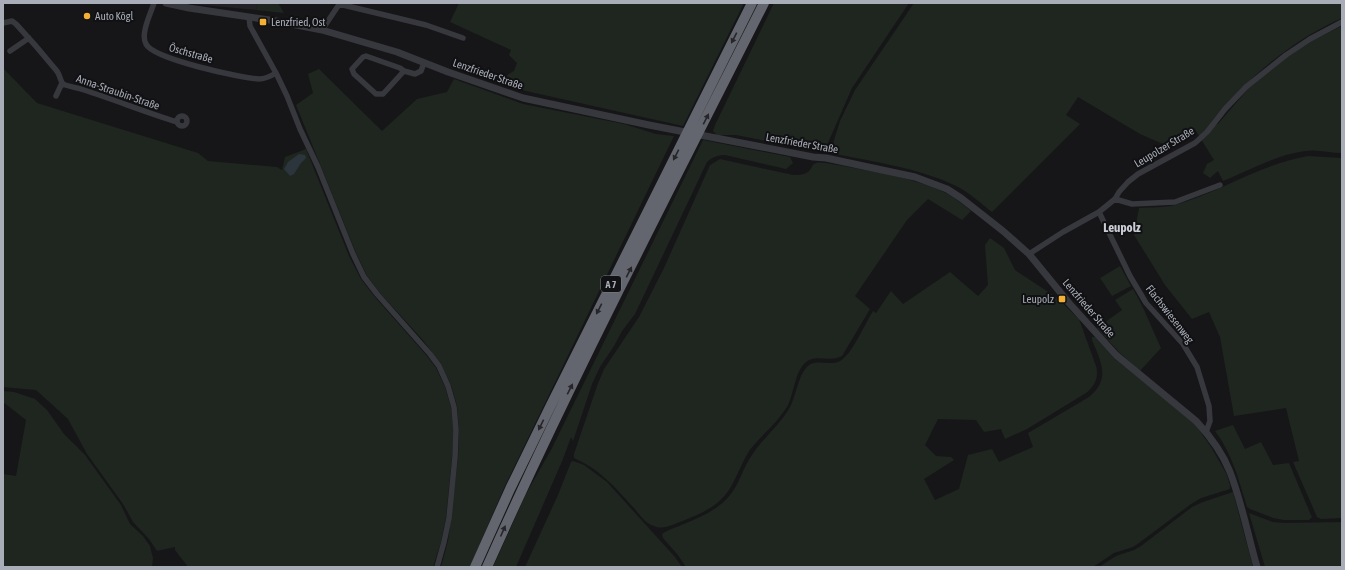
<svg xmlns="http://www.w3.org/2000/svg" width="1345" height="570" font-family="'Asap Condensed',sans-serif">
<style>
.built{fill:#222225}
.green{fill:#1e261f}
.water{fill:#2c353c}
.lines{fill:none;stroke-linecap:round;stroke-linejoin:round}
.minor{stroke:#37383d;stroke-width:5.5}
.tertiary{stroke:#37383d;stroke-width:7}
.motorway{stroke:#63666e;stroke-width:10}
.oneway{fill:#26262a}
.poi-dot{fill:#f2b134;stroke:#111113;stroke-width:1.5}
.labels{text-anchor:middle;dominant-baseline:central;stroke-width:4;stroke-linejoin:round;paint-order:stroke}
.shield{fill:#111113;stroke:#7b7e86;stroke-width:1}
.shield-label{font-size:10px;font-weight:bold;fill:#a8adb8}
.poi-label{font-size:11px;fill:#a8adb8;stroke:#111113;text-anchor:start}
.street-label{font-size:11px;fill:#a8adb8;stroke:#111113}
.quarter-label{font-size:13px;font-weight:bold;fill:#c9ccd4;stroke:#111113}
</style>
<rect width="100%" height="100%" fill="#161618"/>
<path class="built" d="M183,3H258L256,10Z"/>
<path class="green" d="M258,3H278L284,13L256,10Z
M459,3H744L683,126L526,91L495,82L496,79L504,77L514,71L517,63L509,55L511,50L450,22Z
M774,3H909L852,88L824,152L736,135H717L713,131L715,125Z
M914,3H1342V18C1291,41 1247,78 1212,121L1218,124L1248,89L1287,57L1311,41L1342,26V153C1330,153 1317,149 1305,151C1279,154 1247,171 1223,181L1218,171L1210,178L1203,173L1207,164L1214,160L1194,128L1163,144L1140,134L1078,97L1066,115L1080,124L992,212C980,203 968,191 954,185C916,167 872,162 832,153L831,150L840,121L855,90Z
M3,68L37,103L198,153L208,161L277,167L282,170L285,157L306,149L349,256L361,279L374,296L427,356L436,368L445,387L451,407L454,430L452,457L446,517L441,542L433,567H188L175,550V547L157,551L149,539L133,522L123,504L87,454L68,419L36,390L3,387Z
M319,69L382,131L417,99L447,92L454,79L523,104L624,124L656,134L674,136L504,488L470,567H441L448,541L458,457L459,430L457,406L451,385L441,364L422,339L379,292L367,276L356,253L296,105L313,93L308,74Z
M703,140L790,157L793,163L786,169L725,155C717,155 713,157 707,162L635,314L622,331L614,346L600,367L592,384L573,441L571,437L563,459L516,567H493L526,494L552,448Z
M1308,156L1342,158V518L1321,519L1317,517L1293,462L1299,461L1286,408L1234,416L1220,337L1209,312L1192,319L1165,285L1134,235L1139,208C1150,207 1164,208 1175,205C1221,192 1261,164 1308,156Z
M720,159L793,175C796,175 801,175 804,174C816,170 807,160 826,163C864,170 911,176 946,193C955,198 963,204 971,211L962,220L928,199L907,220L855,296L870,309L842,356C829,363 815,353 805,363C795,372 794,393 788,405C778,423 761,435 749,451C743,461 739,471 734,481C723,505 703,513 680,522C672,525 663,530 654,526C644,523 639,513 632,506C615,487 598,468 574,458V454L597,386L604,369L639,317L664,268L710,165Z
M990,238L1004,248L1015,270L1056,297L1079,319L1096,366C1099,377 1095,386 1086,393L1027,429L1005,439L1001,429L984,432L976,420L938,419L925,445L936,456L951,457L954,460L924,479L935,500L959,489L968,455L992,449L999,462L1033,447L1028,433L1089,397C1111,379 1101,362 1092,340V337H1095L1114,358L1194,423L1211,447L1226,473L1230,485V489L1201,498L1191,504L1139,543L1133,547L1114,553L1093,567H686L677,554L663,538L662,534C669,529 677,527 684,524C701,517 719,509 730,495C740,483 743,467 752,455C763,438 780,425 790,407C796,396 798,377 806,368C815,357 829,367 840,361C851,356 866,322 873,311L876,313L891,291L903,304L950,272L978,296L988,285L985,245Z
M1120,266L1131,286L1112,296L1100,278Z
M1133,289C1144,307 1152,329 1161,348L1140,371L1119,352L1097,328L1122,310L1115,300Z
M4,391L14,392L35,399L47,410L64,434L85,455L121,505L130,524L143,536L150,546L153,558L152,567H3V474L16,476L26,420L3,402V392Z
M1233,425L1245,449L1261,442L1273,465L1289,463L1311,515L1312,517L1309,520H1284L1273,518L1250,509L1247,507C1239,481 1232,453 1215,431Z
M573,461L584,465L607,482L675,557L682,567H525L558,495L571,462Z
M1233,492L1253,567H1099L1116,556L1134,550L1141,546L1192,507L1203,502Z
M1249,513L1273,522L1285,523L1342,522V567H1265Z"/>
<path class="water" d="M299,154L305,155L306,158L301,163L294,174L290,176L284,169L288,162Z"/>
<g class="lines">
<path class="minor" d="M154,3C151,13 140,34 146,44C153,59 241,78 259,79C266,79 271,76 276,73
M339,4L426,25L463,38
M249,17L250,26L276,73L287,96L300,129L318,167L353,254L364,277L377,294L430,354L439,366L448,386L454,407L456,430L455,457L449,518L444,542L437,567
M3,23L12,21L16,24C30,39 43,54 56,70C60,74 60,81 63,84C66,86 79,88 84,90C115,100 145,112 177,122
M322,30L340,3
M10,51L29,38
M404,71L400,68L366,56L363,57L352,69L354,74L376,94H383L404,71L415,74L421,71L424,63
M56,96L62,83
M177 121a5 5 0 1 1 10 0a5 5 0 1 1-10 0Z
M1115,199L1132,204L1175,202L1220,185
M1099,212L1130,276L1146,303L1183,344L1197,367L1209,406L1210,421L1206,432
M1029,254L1063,232L1099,212L1115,199L1119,192L1128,182L1138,174L1195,143L1207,132L1225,109L1246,87L1286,55L1310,39L1342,22"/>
<path class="tertiary" d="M166,3L189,8L276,21L322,30L397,52L448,72L523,98L649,125L813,157L826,158L915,177L947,189L961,198L1003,231L1029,254L1069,303L1116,355L1196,421C1210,436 1223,454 1230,472C1242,503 1248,536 1257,567"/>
<path class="motorway" d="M475,567L510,489L550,407L752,3
M487,567C572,376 670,190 764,3"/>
</g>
<defs><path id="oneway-solid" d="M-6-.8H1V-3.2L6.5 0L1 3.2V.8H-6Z"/></defs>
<g class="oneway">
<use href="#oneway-solid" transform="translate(734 38) rotate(117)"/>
<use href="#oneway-solid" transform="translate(706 119) rotate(-63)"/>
<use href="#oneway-solid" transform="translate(676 155) rotate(117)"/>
<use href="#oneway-solid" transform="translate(629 272) rotate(-63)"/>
<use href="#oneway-solid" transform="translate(599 309) rotate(117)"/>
<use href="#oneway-solid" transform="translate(570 389) rotate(-63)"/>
<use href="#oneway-solid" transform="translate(541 425) rotate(116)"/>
<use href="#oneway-solid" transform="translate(503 531) rotate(-66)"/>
</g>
<g class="poi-dot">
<circle cx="87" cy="16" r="4"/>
<rect x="259" y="18" width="8" height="8" rx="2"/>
<rect x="1058" y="295" width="8" height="8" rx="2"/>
</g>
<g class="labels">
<rect class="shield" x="601" y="276" width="20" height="16" rx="3"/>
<g class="shield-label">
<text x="611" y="284">A 7</text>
</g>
<g class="poi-label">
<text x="95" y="16">Auto Kögl</text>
<text x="271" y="22">Lenzfried, Ost</text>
<text x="1054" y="299" text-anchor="end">Leupolz</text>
</g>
<g class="street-label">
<text transform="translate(191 53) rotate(16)">Öschstraße</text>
<text transform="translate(488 74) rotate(19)">Lenzfrieder Straße</text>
<text transform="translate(118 92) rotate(19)">Anna-Straubin-Straße</text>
<text transform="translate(802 143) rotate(10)">Lenzfrieder Straße</text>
<text transform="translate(1164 147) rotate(-31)">Leupolzer Straße</text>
<text transform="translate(1089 308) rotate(49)">Lenzfrieder Straße</text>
<text transform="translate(1170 314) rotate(52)">Flachswiesenweg</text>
</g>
<g class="quarter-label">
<text x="1122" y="227">Leupolz</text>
</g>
</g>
<rect width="1345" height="570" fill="none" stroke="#a8adb8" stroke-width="8"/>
</svg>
